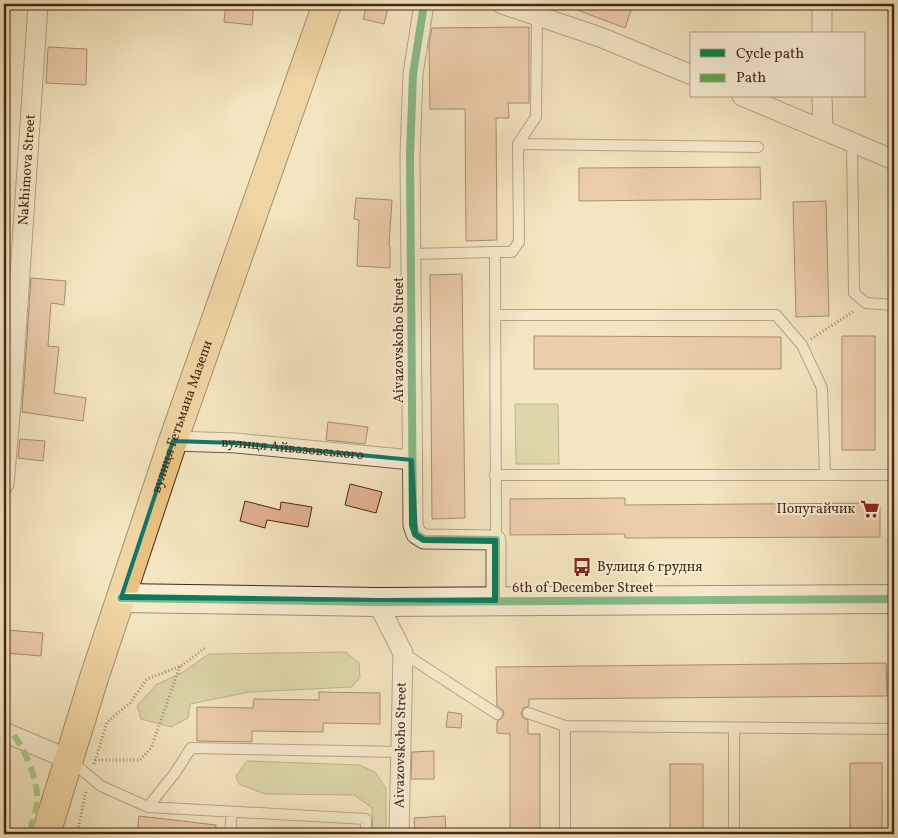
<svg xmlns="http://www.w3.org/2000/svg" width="898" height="838" font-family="Vollkorn,serif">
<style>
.green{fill:#c0c38f;stroke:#847551}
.building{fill:#e2b090;stroke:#482713}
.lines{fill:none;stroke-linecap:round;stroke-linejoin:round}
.lane-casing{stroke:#73563e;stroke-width:12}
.street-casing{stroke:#73563e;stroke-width:21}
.secondary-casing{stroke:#482713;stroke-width:30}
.highway-casing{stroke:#482713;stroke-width:30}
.path{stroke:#482713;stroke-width:3;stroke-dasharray:1 2.5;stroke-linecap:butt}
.lane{stroke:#f7eed5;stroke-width:10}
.street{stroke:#f7eed5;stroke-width:19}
.secondary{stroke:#f7eed5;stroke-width:28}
.highway{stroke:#eac280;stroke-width:28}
.quiet{stroke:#56aa42;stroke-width:6;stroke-dasharray:12 6;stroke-linecap:butt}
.cycleway-casing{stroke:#f7eed5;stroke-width:11}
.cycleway{stroke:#00873e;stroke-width:8}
.marked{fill:none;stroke:#0f766e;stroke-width:4;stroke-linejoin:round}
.labels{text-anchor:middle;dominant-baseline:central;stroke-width:4;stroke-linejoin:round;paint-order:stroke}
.street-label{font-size:14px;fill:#482713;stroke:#f7eed5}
.poi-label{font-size:14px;fill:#482713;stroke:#f7eed5;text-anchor:end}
</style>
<rect width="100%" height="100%" fill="#f3e5bf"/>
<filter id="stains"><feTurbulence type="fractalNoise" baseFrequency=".004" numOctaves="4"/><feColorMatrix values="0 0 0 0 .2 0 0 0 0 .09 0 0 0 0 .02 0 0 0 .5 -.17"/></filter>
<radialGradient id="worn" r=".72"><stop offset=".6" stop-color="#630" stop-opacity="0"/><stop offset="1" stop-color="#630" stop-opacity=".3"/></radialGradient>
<path class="green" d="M515,404H558L559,464H516Z
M346,652L359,663L360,677L352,687L250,692L190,704L188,718L171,727L141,719L137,706L156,685L183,672L209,654Z
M247,761L359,765L375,772L386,788V834H373L372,808L354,795L265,794L239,784L236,776Z"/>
<path class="building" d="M226,4H254L252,25L224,22Z
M367,4H389L384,24L363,19Z
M564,4H633L625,28L564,5Z
M529,27V103H508L509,118H496L497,240L466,241L465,109H430L429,43L432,28Z
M48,47L87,49L86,85L46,83Z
M760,167L761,199L579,201V168Z
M356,198L392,200L389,246H390V268L357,266L359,220L354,219Z
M826,201L829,316L796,317L793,202Z
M462,274L465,518L432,519L430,275Z
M31,278L66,281L64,305L51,303L48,346L59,347L54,393L86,398L83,421L22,412Z
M534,336L781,337V369H534Z
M842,336H875V450H842Z
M328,422L368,427L365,444L326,440Z
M20,439L45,441L43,461L18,458Z
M350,484L382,492L376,513L345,505Z
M625,498V505L880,503V537L625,538V534L510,535V499Z
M245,501L280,510L281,502L312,507L308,527L267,520L265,528L240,521Z
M7,630L43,633L41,656L5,653Z
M886,663L887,696L529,699V706L523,708L521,714L523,718L528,720V734H540V834H510V734L497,733V721L502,718L504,714L503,710L497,706L496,667Z
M319,692L380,693V724L323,723V732L252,731V742L197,741V707L253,708L254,699L319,700Z
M448,712L462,714L461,728L446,727Z
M434,751V779H411L412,752Z
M850,763H882V834H850Z
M670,764H703V834H670Z
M139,816L216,825L215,834H137Z
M445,816L446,832L415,834L414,818Z"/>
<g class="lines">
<g class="lane-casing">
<path id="lane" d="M852,142L854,293L866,303L894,305
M518,144L758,147
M411,254L495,252
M495,315H776L802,345L822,388L825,475H495
M825,475H894
M496,540L495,252H512L519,242L518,144L536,117L537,16
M403,653L497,714
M528,713L565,726V834
M565,726L894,729
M734,728V834
M71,761L101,786L148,807L366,819V834
M148,807L175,773L191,748L401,752
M230,834L232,813"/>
</g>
<g class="street-casing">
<g id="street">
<path d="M424,4L413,74L410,155L413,525L416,534L424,539L496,540V601"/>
<path d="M502,4L600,37L692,75"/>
<path d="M822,4V34"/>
<path d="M742,96L894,160"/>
<path d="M822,96L823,129"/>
<path id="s1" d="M173,441L236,443L412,460"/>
<path id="s2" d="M4,484L12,393L38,4"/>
<path d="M377,602L403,653L399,834"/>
<path d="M4,732L68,759"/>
</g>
</g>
<g class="secondary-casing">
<path id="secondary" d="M121,598L377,602L894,599"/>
</g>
<g class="highway-casing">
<g id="highway">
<path id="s3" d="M46,834L94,678L173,441L327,4"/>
</g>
</g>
<path class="path" d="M811,339L854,311
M95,760H140L151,748L180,666
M94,764L107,722L130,703L147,679L181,666L205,648
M77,834L86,791"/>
<use href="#lane" class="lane"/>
<use href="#street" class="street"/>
<use href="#secondary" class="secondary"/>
<use href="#highway" class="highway"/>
<path class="quiet" d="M14,735C26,753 39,781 37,803C36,813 32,824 29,834"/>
<g class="cycleway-casing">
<path id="cycleway" d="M424,4L413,74L410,155L413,525L416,534L424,539L496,540V601
M121,598L377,602L894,599"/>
</g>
<use href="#cycleway" class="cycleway"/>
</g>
<path d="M0 0H898V838H0ZM173,441L236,443L412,460L416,534L424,539L496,540V601L121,598Z" fill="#f3e5bf" fill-opacity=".55" fill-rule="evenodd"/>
<path class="marked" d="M173,441L236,443L412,460L416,534L424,539L496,540V601L121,598Z"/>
<defs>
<g id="supermarket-bare" transform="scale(1.5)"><path d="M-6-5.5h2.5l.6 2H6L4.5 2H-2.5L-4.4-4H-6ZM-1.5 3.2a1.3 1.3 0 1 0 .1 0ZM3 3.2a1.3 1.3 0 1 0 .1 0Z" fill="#8f2418" stroke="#f7eed5" stroke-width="2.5" paint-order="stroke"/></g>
<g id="bus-bare" transform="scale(1.5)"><path d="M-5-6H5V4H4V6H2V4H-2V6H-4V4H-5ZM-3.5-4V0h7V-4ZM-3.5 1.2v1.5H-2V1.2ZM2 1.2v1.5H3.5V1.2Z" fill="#8f2418" stroke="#f7eed5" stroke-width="2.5" paint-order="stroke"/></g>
</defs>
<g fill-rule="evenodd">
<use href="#supermarket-bare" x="870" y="509"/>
<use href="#bus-bare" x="582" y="567"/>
</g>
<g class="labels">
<g class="street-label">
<text stroke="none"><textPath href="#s2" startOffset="315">Nakhimova Street</textPath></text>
<text transform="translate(399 340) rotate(-90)">Aivazovskoho Street</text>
<text stroke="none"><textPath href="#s3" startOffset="439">вулиця Гетьмана Мазепи</textPath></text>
<text stroke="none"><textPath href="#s1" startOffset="120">вулиця Айвазовського</textPath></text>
<text x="583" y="588">6th of December Street</text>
<text transform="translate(401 745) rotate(-89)">Aivazovskoho Street</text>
</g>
<g class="poi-label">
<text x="855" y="509">Попугайчик</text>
<text x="597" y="567" text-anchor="start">Вулиця 6 грудня</text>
</g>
</g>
<rect width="898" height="838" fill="none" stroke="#f3e5bf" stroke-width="20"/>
<rect x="5" y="5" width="888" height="828" fill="none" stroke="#482713" stroke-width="2.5"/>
<rect x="10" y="10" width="878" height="818" fill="none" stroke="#482713"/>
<rect x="690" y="32" width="175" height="65" fill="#f7eed5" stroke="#b19e87"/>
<rect x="700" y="49" width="25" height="8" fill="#00873e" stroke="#b19e87"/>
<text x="736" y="58" font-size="15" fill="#482713">Cycle path</text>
<rect x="700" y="74" width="25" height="8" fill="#56aa42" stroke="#b19e87"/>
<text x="736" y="82" font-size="15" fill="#482713">Path</text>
<rect width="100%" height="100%" filter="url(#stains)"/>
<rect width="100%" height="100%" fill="url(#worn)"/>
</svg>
